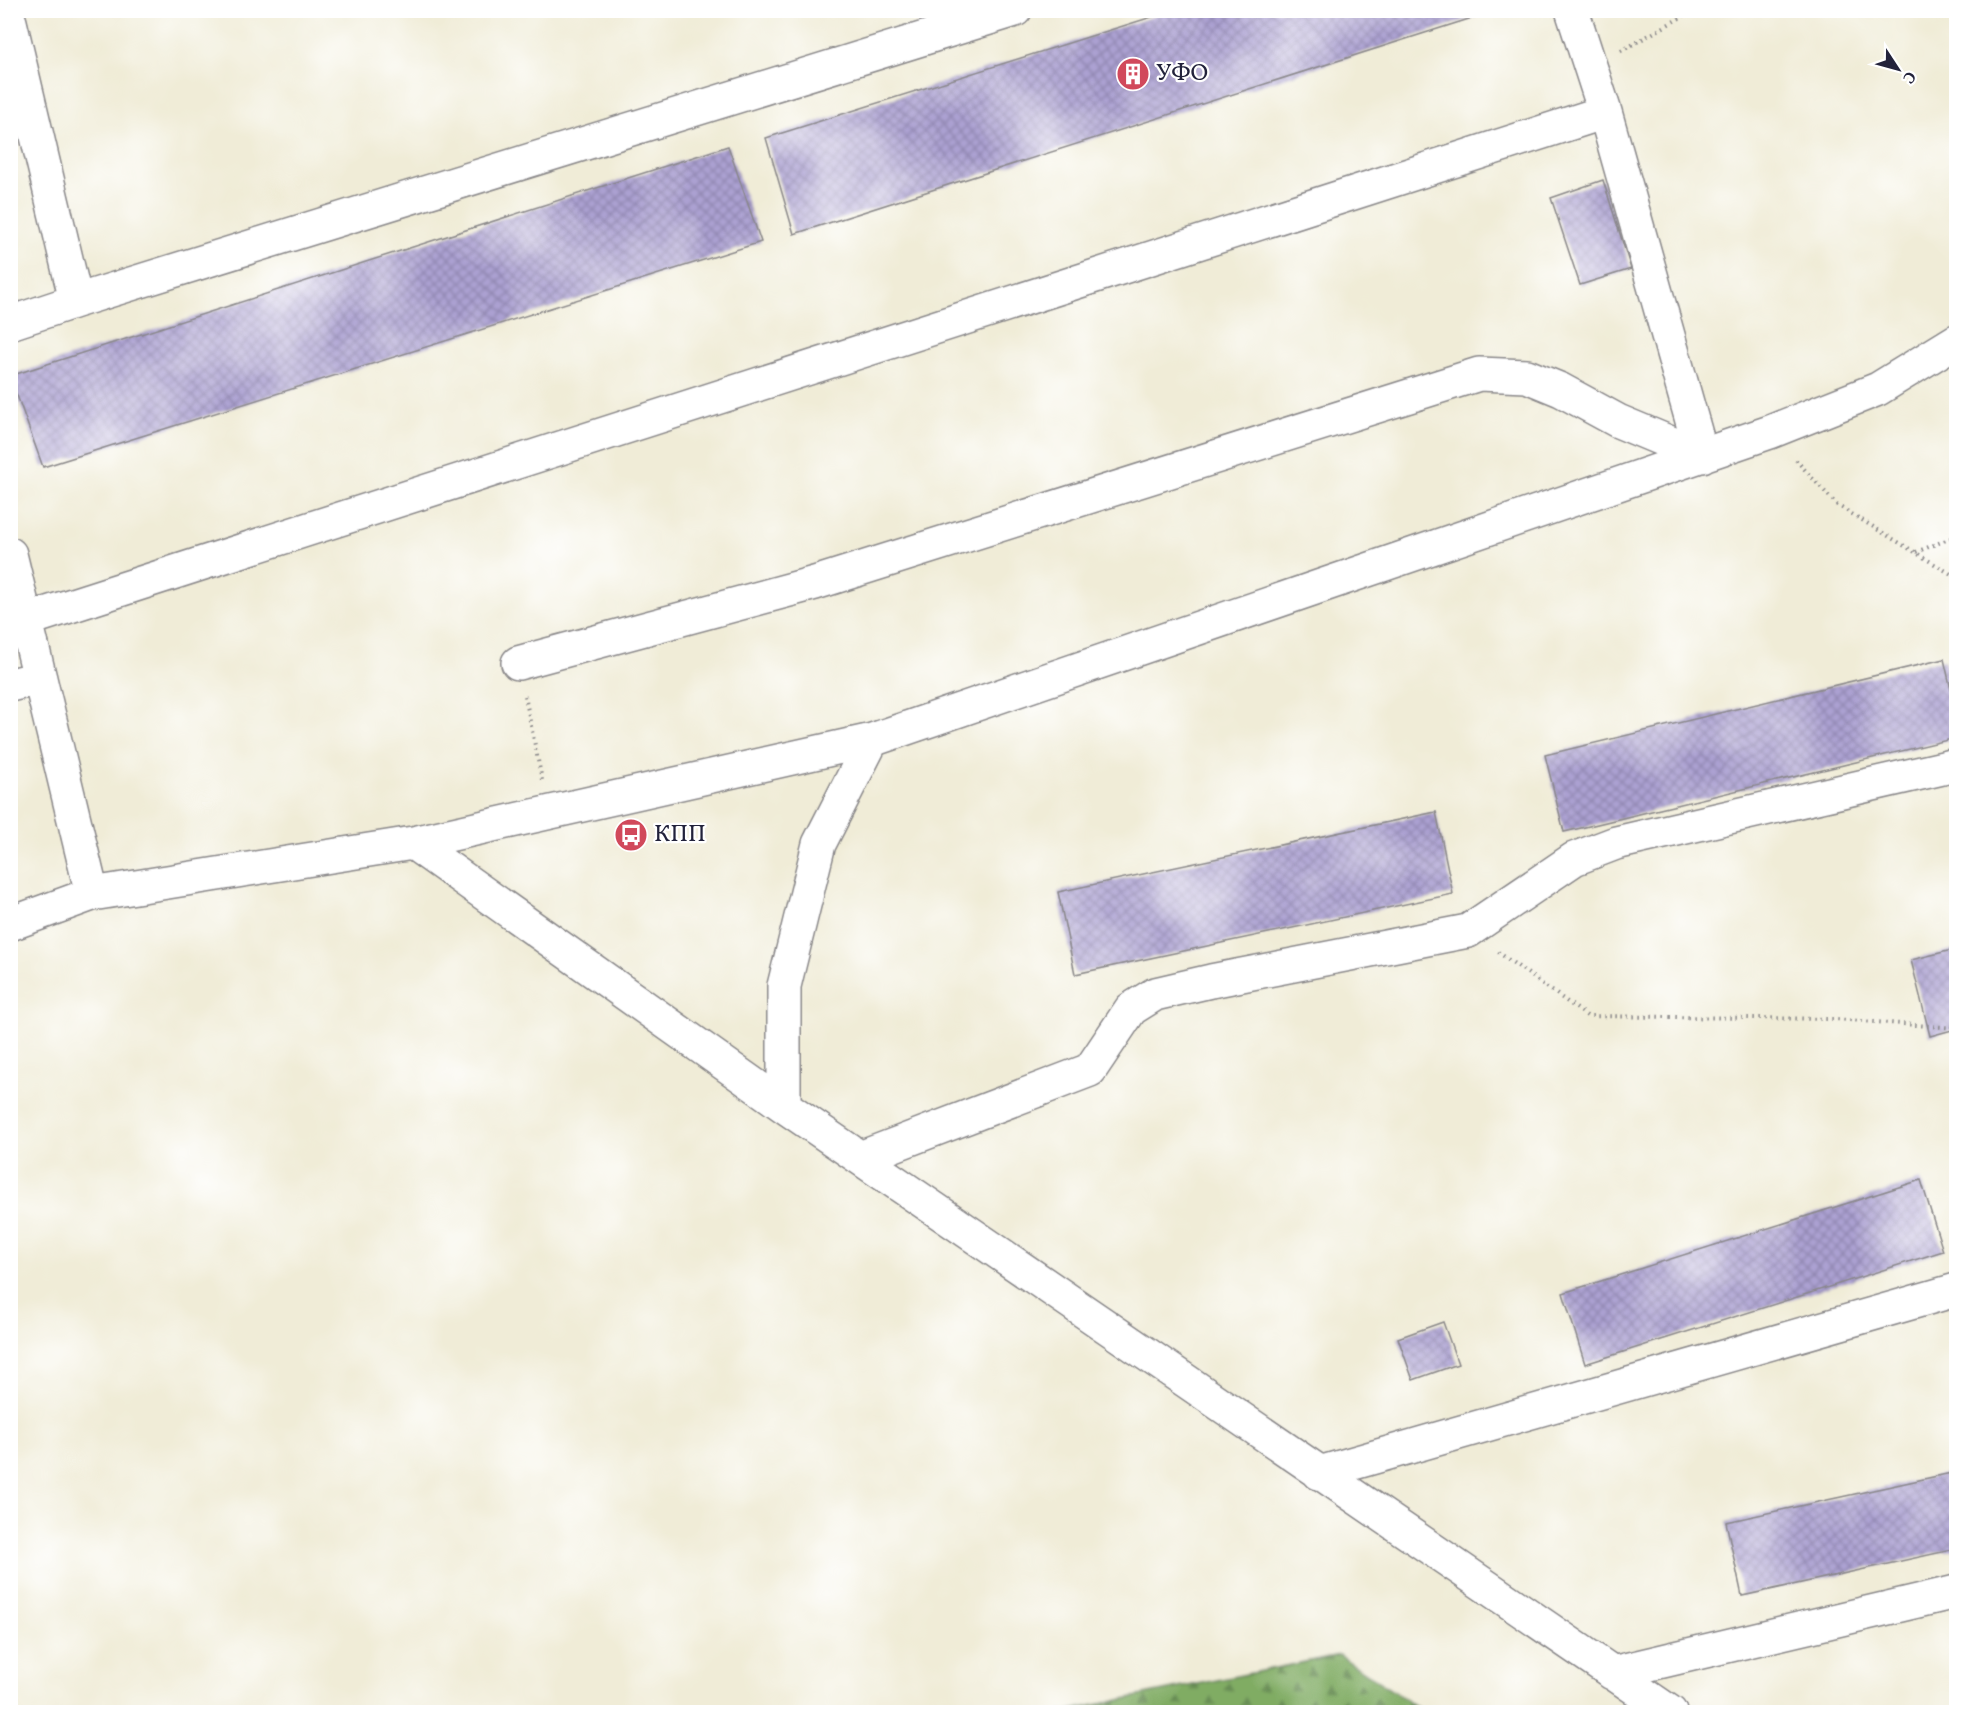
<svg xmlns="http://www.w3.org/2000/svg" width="1967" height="1723" font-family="Vollkorn,serif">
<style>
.forest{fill:url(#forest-firs);stroke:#516750;stroke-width:1.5}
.building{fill:url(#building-cross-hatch)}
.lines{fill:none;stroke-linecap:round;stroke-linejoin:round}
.minor-casing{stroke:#898789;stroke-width:36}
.path{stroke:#898789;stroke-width:4;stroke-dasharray:1.5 4.5;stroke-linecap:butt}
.minor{stroke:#fff;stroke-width:33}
.labels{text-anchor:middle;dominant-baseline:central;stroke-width:4.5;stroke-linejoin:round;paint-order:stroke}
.poi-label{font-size:24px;fill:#22223b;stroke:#fff;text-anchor:start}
</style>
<defs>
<pattern id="forest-firs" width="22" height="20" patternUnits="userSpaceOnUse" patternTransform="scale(1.5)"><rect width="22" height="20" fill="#80ac64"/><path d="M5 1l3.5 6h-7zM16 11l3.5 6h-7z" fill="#688c54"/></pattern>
<pattern id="building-cross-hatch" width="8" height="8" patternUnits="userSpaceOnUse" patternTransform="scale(1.5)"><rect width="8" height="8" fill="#aca1d2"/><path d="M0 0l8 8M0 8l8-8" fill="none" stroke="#8c83ac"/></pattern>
</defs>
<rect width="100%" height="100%" fill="#fff"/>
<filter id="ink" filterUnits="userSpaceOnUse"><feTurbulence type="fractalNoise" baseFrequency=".0167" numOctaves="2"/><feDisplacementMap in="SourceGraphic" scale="12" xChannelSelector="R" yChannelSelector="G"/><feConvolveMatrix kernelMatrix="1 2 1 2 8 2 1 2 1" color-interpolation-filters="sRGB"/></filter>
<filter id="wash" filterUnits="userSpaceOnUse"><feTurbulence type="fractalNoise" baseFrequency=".008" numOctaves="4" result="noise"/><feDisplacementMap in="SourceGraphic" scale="24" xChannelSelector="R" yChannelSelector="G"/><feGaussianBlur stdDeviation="1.35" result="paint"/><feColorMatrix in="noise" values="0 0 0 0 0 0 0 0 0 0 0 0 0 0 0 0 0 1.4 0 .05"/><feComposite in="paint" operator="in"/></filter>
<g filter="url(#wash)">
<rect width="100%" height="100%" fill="#f0ecd7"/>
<path class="forest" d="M1339,1655L1424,1712H1061Z"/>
<g id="blocks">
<path class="building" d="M1174,10L1494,11L794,234L766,138Z
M728,146L761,242L43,467L10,376Z
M1603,180L1631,269L1580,285L1551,198Z
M1944,659L1956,711V738L1564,832L1545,755Z
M1436,812L1453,894L1075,974L1058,892Z
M1956,949V1029L1930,1036L1911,960Z
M1921,1180L1943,1251L1585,1364L1563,1293Z
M1443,1322L1458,1364L1413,1380L1398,1338Z
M1956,1472V1549L1742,1596L1726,1522Z"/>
</g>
</g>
<g filter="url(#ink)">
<use href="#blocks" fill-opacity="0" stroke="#898789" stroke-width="1.5"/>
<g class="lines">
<g class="minor-casing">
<path id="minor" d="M10,22L76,301
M10,323L76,301L1015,10
M10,554L92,894
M26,620L1605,112
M518,663L815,583L1479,374L1527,376L1561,390L1618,421L1702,456L1605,112L1572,10
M10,685L40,678
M413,843L784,1106L1670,1712
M10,924L92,894L413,843L872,740L1770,432L1878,389L1956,341
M784,1106V986L819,844L872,740
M860,1158L1090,1070L1131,1009L1155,994L1211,981L1468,931L1574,859L1616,843L1956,765
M1319,1473L1956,1290
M1612,1673L1956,1592"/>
</g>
<path class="path" d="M1621,51L1694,10
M1796,460L1837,505L1956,577
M1916,552L1956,536
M525,696L542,780
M1498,952L1587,1016L1835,1019L1956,1028"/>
<use href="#minor" class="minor"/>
</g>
</g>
<defs>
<g id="building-disc" transform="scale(1.725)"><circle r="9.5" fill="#d1495b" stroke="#fff"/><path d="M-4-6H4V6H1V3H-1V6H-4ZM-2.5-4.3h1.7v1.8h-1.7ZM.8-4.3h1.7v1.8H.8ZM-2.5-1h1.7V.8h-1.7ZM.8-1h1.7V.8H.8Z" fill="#fff"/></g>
<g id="bus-disc" transform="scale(1.725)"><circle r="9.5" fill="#d1495b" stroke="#fff"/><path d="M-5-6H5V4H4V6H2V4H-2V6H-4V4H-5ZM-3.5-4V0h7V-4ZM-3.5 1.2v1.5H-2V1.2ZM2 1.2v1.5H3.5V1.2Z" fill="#fff"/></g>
</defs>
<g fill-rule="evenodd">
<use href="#building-disc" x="1133" y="74"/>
<use href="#bus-disc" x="631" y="835"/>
</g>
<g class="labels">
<g class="poi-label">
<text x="1156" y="74">УФО</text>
<text x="654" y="835">КПП</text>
</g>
</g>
<rect width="1967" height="1723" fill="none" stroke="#fff" stroke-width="36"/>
<g transform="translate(1898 69) rotate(126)" stroke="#ffffff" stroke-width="4.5" paint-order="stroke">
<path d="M0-4.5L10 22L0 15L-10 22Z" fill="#22223b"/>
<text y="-9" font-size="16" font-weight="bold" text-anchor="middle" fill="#22223b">С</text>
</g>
</svg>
